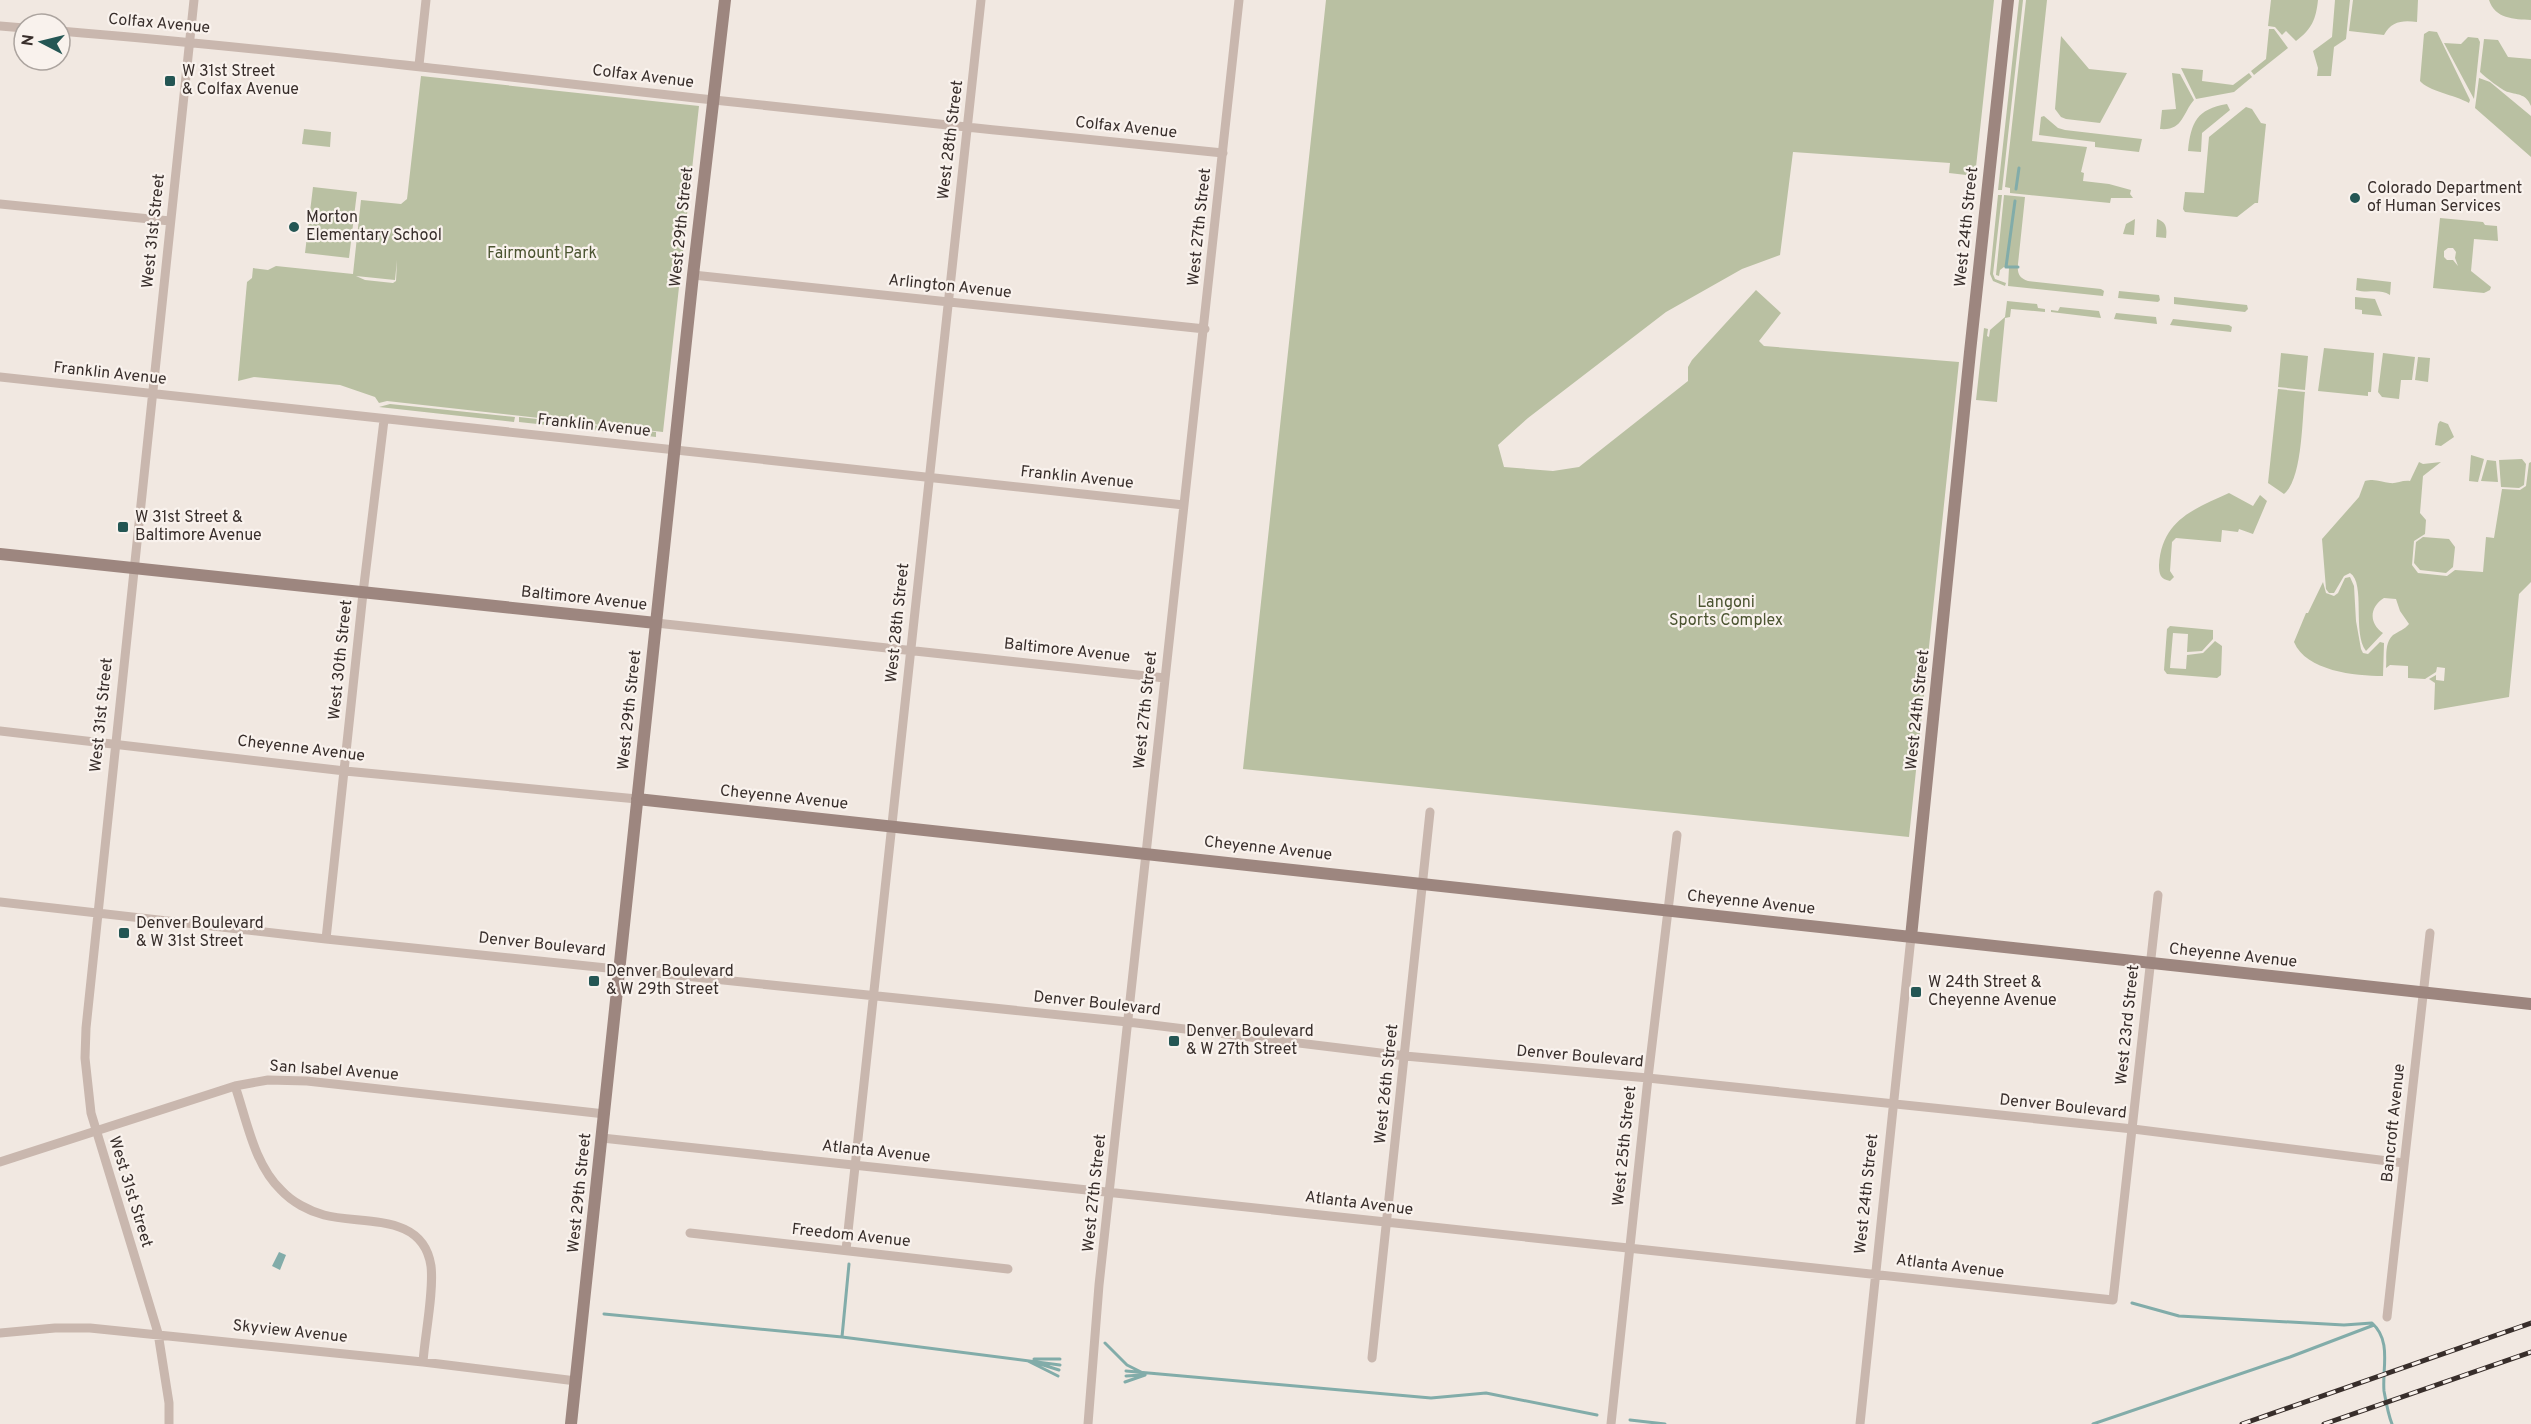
<svg xmlns="http://www.w3.org/2000/svg" width="2531" height="1424" font-family="Overpass,sans-serif">
<style>
.green{fill:#b9c0a2;fill-rule:evenodd}
.water{fill:#82aca9}
.lines{fill:none;stroke-linecap:round;stroke-linejoin:round}
.stream{stroke:#82aca9;stroke-width:3}
.street{stroke:#c9b7ae;stroke-width:9}
.secondary{stroke:#9d867f;stroke-width:12}
.rail-casing{stroke:#382e2b;stroke-width:5}
.rail{stroke:#f9f2ed;stroke-width:3;stroke-dasharray:9;stroke-linecap:butt}
.poi-dot{fill:#245654;stroke:#f9f2ed;stroke-width:2}
.labels{text-anchor:middle;dominant-baseline:central;stroke-width:4.5;stroke-linejoin:round;paint-order:stroke}
.street-label{font-size:16px;fill:#382e2b;stroke:#f9f2ed}
.poi-label{font-size:16px;fill:#382e2b;stroke:#f9f2ed;text-anchor:start}
.park-label{font-size:16px;fill:#4b5431;stroke:#f9f2ed}
</style>
<rect width="100%" height="100%" fill="#f1e8e1"/>
<path class="green" d="M1326,0H1994L1975,176L1949,173L1950,163L1793,152L1780,255L1742,269L1666,312L1528,418L1498,445L1504,467L1553,471L1579,467L1688,381V367L1692,360L1756,290L1781,313L1759,341L1764,346L1959,362L1909,837L1243,769Z
M2019,0H2023L2002,190H1998Z
M2026,0H2047L2032,141L2087,147L2081,172L2084,173L2083,181L2109,184L2131,190L2130,194L2133,198H2111L2110,203L2010,193V188L2005,187Z
M2271,0H2318C2316,19 2312,29 2296,41L2286,31L2282,35L2275,27L2268,26Z
M2335,0H2350L2346,39L2334,47L2331,76H2317L2318,68L2313,51L2332,37Z
M2353,0H2418L2417,22C2403,20 2391,21 2384,35L2349,31Z
M2489,0H2531V20C2514,19 2495,19 2489,0Z
M2269,29H2274L2288,48L2254,75L2251,71L2266,59Z
M2429,31L2437,32L2470,100L2469,103C2455,95 2428,91 2420,81L2424,34Z
M2061,36L2089,69L2127,73L2100,123L2066,119L2061,117L2055,109Z
M2468,37L2478,38L2480,42L2474,99L2444,43L2461,44Z
M2484,39L2498,40L2508,57L2531,59V106C2526,94 2519,95 2508,92C2503,91 2484,76 2480,72Z
M2181,68L2203,70L2202,81L2233,85L2249,73L2252,77L2234,92L2196,99Z
M2172,73L2180,74L2194,100C2182,114 2183,131 2160,129L2162,110L2176,109Z
M421,76L699,106L663,432L387,401L379,403L375,397L340,385L254,377L238,381L247,282L252,278L253,268L268,270L276,266L353,274L361,200L401,204L407,199ZM397,260L396,281L393,283L365,280L356,276L395,280Z
M2479,78L2490,82L2531,116V157L2475,108Z
M2227,104L2230,110L2202,133L2201,152L2188,151C2191,122 2197,109 2227,104Z
M2246,107L2252,109L2261,123L2266,124L2258,203H2255L2237,217L2185,212L2183,209L2185,192L2204,193L2209,137Z
M2044,116L2058,128L2065,130L2142,139L2139,152L2095,147V142L2039,135L2041,117Z
M304,129L331,132L330,147L302,144Z
M313,187L357,192L349,258L305,253Z
M1998,195H2002L1993,274L1995,279L2006,283L2005,286L1993,281L1990,274Z
M2004,195L2025,197L2018,264C2017,273 2019,278 2028,281L2101,289L2104,291L2103,296L2008,286L2009,268L2004,267L2000,270L1999,276L1996,275Z
M2440,218L2483,222L2485,225L2497,226L2498,241L2474,239L2471,271L2491,287L2490,290L2484,293L2433,288ZM2448,248H2453L2456,252L2455,258L2458,266L2453,260H2447L2444,257V251Z
M2135,219L2134,235L2123,234L2126,224Z
M2157,219C2167,222 2167,229 2166,238L2156,237Z
M2357,278L2391,282L2390,295C2379,288 2368,294 2356,290Z
M2119,291L2159,295L2160,300L2158,302L2118,298Z
M2174,297L2247,305L2248,309L2245,312L2174,304Z
M2355,297L2375,299L2382,316L2362,314V310L2355,309Z
M2007,301L2037,304L2038,308L2045,309V312L2011,309L2010,317L2005,318L1997,402L1976,400L1984,328L1988,329L1987,336L1989,337L1990,330L2005,317Z
M2060,307L2099,311L2101,318L2051,312V310L2058,311Z
M2116,313L2156,317L2157,324L2114,319Z
M2173,319L2229,325L2232,327L2231,332L2170,325Z
M2324,348L2374,353L2371,392H2368V396L2318,391Z
M2281,353L2308,356L2305,390L2278,387Z
M2383,353L2415,357L2412,380H2401L2399,399L2382,397L2378,392Z
M2418,357L2430,358L2428,382L2415,380Z
M2278,389L2305,392C2302,416 2303,479 2284,494L2268,483Z
M390,404L515,417L514,422L379,407Z
M519,417L656,432V437L519,422Z
M2440,421L2448,424L2454,437L2441,446L2435,445L2438,424Z
M2471,455L2484,459L2478,482L2469,481Z
M2522,459L2526,464L2524,485L2519,488L2501,487L2499,460Z
M2487,460L2496,461L2498,482L2481,481Z
M2419,462L2423,464L2441,462L2423,476L2420,513L2426,520L2425,534L2414,541L2412,565L2418,573L2447,576L2455,570L2483,572L2486,537L2494,538L2502,489L2520,490L2526,486L2529,463L2531,462V582L2519,594L2509,697L2434,710L2435,683L2429,679L2436,675V680L2444,681L2445,668L2437,667L2436,672L2425,679L2408,678V666L2390,665L2386,668C2387,658 2384,643 2393,635C2399,631 2404,630 2409,624L2400,611L2396,599L2384,598C2369,607 2369,624 2383,633L2366,651C2352,633 2366,583 2350,573L2344,576L2334,593H2329L2326,589L2322,539L2359,497L2365,481C2375,478 2381,482 2390,483C2396,484 2402,480 2410,481Z
M2229,493L2253,506L2260,495L2267,501L2253,534L2239,529L2238,532L2222,530L2221,542L2176,538L2172,542L2170,571L2174,577L2170,581C2160,579 2159,574 2159,565C2162,520 2194,509 2229,493Z
M2423,537L2449,539L2455,547L2453,567L2446,573L2420,570L2414,563L2416,542Z
M2350,577L2354,586L2356,621L2361,649L2363,653L2368,654L2380,642L2384,643L2383,676C2355,676 2306,671 2294,642L2306,613H2308L2323,582L2326,593L2334,596L2338,593L2345,578Z
M2170,626L2213,630V639L2202,651L2187,652L2188,634L2173,633L2170,668L2186,669L2187,655L2203,653L2215,641L2222,646L2221,675L2217,678L2167,674L2164,670L2167,629Z"/>
<path class="water" d="M279,1252L286,1255L280,1270L272,1266Z"/>
<g class="lines">
<path class="stream" d="M2016,189L2019,168
M2015,201L2006,267H2018
M2132,1303L2179,1316L2344,1325L2372,1323C2392,1341 2382,1368 2384,1391C2386,1402 2388,1414 2392,1424
M604,1314L842,1337L1060,1365
M842,1337L849,1264
M1105,1343L1127,1365L1143,1373
M1034,1359H1060
M1028,1361L1058,1376
M1037,1363L1059,1370
M1126,1371L1431,1398L1486,1393L1597,1415
M1126,1376L1142,1375
M1125,1382L1145,1375
M1630,1420L1665,1424
M2093,1424L2290,1357L2374,1325"/>
<path class="street" d="M0,26L24,28
M60,31C279,49 496,76 714,100C884,119 1053,136 1223,153
M419,65L426,0
M0,204L170,221
M693,275L1205,329
M0,377L1184,505
M656,623L1165,678
M0,731L345,771L637,799
M0,902L326,939L1128,1022L1405,1056L1648,1078L2133,1129L2404,1163
M326,939L363,593L384,420
M235,1086C247,1121 254,1164 281,1190C292,1202 309,1211 324,1215C362,1225 423,1212 431,1266C434,1292 425,1334 423,1362
M602,1138L2113,1300L2158,895
M0,1162L235,1086L268,1080L307,1081L605,1114
M690,1233L1008,1269
M846,1250L981,0
M2387,1317L2430,933
M0,1333L55,1328H90L423,1362L576,1381
M1372,1358L1430,812
M169,1424V1403L158,1333L91,1113L85,1058L86,1028L194,0
M1088,1424L1099,1285L1239,0
M1611,1424L1648,1078L1677,835
M1860,1424L1911,937"/>
<path class="secondary" d="M0,554L656,623
M637,799C1268,866 1899,938 2531,1004
M1911,937L1970,352L2008,0
M571,1424L693,275L725,0"/>
<g class="rail-casing">
<path id="rail" d="M2242,1424L2531,1323
M2324,1424L2531,1352"/>
</g>
<use href="#rail" class="rail"/>
</g>
<g class="poi-dot">
<rect x="164" y="75" width="12" height="12" rx="3"/>
<circle cx="2355" cy="198" r="6"/>
<circle cx="294" cy="227" r="6"/>
<rect x="117" y="521" width="12" height="12" rx="3"/>
<rect x="118" y="927" width="12" height="12" rx="3"/>
<rect x="588" y="975" width="12" height="12" rx="3"/>
<rect x="1910" y="986" width="12" height="12" rx="3"/>
<rect x="1168" y="1035" width="12" height="12" rx="3"/>
</g>
<g class="labels">
<g class="street-label">
<text transform="translate(159 24) rotate(5)">Colfax Avenue</text>
<text transform="translate(643 77) rotate(7)">Colfax Avenue</text>
<text transform="translate(1126 128) rotate(6)">Colfax Avenue</text>
<text transform="translate(951 140) rotate(-83)">West 28th Street</text>
<text transform="translate(682 227) rotate(-84)">West 29th Street</text>
<text transform="translate(1200 227) rotate(-84)">West 27th Street</text>
<text transform="translate(1967 227) rotate(-84)">West 24th Street</text>
<text transform="translate(154 231) rotate(-84)">West 31st Street</text>
<text transform="translate(950 287) rotate(6)">Arlington Avenue</text>
<text transform="translate(110 374) rotate(6)">Franklin Avenue</text>
<text transform="translate(594 426) rotate(6)">Franklin Avenue</text>
<text transform="translate(1077 478) rotate(6)">Franklin Avenue</text>
<text transform="translate(584 599) rotate(6)">Baltimore Avenue</text>
<text transform="translate(898 623) rotate(-84)">West 28th Street</text>
<text transform="translate(1067 651) rotate(6)">Baltimore Avenue</text>
<text transform="translate(341 660) rotate(-84)">West 30th Street</text>
<text transform="translate(630 710) rotate(-84)">West 29th Street</text>
<text transform="translate(1146 710) rotate(-84)">West 27th Street</text>
<text transform="translate(1918 710) rotate(-84)">West 24th Street</text>
<text transform="translate(102 715) rotate(-84)">West 31st Street</text>
<text transform="translate(301 749) rotate(7)">Cheyenne Avenue</text>
<text transform="translate(784 798) rotate(6)">Cheyenne Avenue</text>
<text transform="translate(1268 849) rotate(6)">Cheyenne Avenue</text>
<text transform="translate(1751 903) rotate(6)">Cheyenne Avenue</text>
<text transform="translate(542 945) rotate(6)">Denver Boulevard</text>
<text transform="translate(2233 956) rotate(6)">Cheyenne Avenue</text>
<text transform="translate(1097 1004) rotate(6)">Denver Boulevard</text>
<text transform="translate(2128 1025) rotate(-84)">West 23rd Street</text>
<text transform="translate(1580 1057) rotate(5)">Denver Boulevard</text>
<text transform="translate(334 1071) rotate(4)">San Isabel Avenue</text>
<text transform="translate(1387 1084) rotate(-84)">West 26th Street</text>
<text transform="translate(2063 1107) rotate(6)">Denver Boulevard</text>
<text transform="translate(2394 1123) rotate(-84)">Bancroft Avenue</text>
<text transform="translate(1625 1146) rotate(-84)">West 25th Street</text>
<text transform="translate(876 1152) rotate(6)">Atlanta Avenue</text>
<text transform="translate(130 1192) rotate(73)">West 31st Street</text>
<text transform="translate(580 1193) rotate(-84)">West 29th Street</text>
<text transform="translate(1095 1193) rotate(-84)">West 27th Street</text>
<text transform="translate(1867 1194) rotate(-84)">West 24th Street</text>
<text transform="translate(1359 1204) rotate(7)">Atlanta Avenue</text>
<text transform="translate(851 1236) rotate(6)">Freedom Avenue</text>
<text transform="translate(1950 1267) rotate(7)">Atlanta Avenue</text>
<text transform="translate(290 1332) rotate(6)">Skyview Avenue</text>
</g>
<g class="poi-label">
<text x="182" y="72">W 31st Street<tspan x="182" dy="18">&amp; Colfax Avenue</tspan></text>
<text x="2367" y="189">Colorado Department<tspan x="2367" dy="18">of Human Services</tspan></text>
<text x="306" y="218">Morton<tspan x="306" dy="18">Elementary School</tspan></text>
<text x="135" y="518">W 31st Street &amp;<tspan x="135" dy="18">Baltimore Avenue</tspan></text>
<text x="136" y="924">Denver Boulevard<tspan x="136" dy="18">&amp; W 31st Street</tspan></text>
<text x="606" y="972">Denver Boulevard<tspan x="606" dy="18">&amp; W 29th Street</tspan></text>
<text x="1928" y="983">W 24th Street &amp;<tspan x="1928" dy="18">Cheyenne Avenue</tspan></text>
<text x="1186" y="1032">Denver Boulevard<tspan x="1186" dy="18">&amp; W 27th Street</tspan></text>
</g>
<g class="park-label">
<text x="542" y="254">Fairmount Park</text>
<text x="1726" y="603">Langoni<tspan x="1726" dy="18">Sports Complex</tspan></text>
</g>
</g>
<g transform="translate(42 42) rotate(277)"><circle r="28" fill="#f9f2ed" stroke="#aca49f" stroke-width="1.5"/>
<path d="M0-4.5L10 22L0 15L-10 22Z" fill="#245654"/>
<text y="-9" font-size="16" font-weight="bold" text-anchor="middle" fill="#382e2b">N</text>
</g>
</svg>
